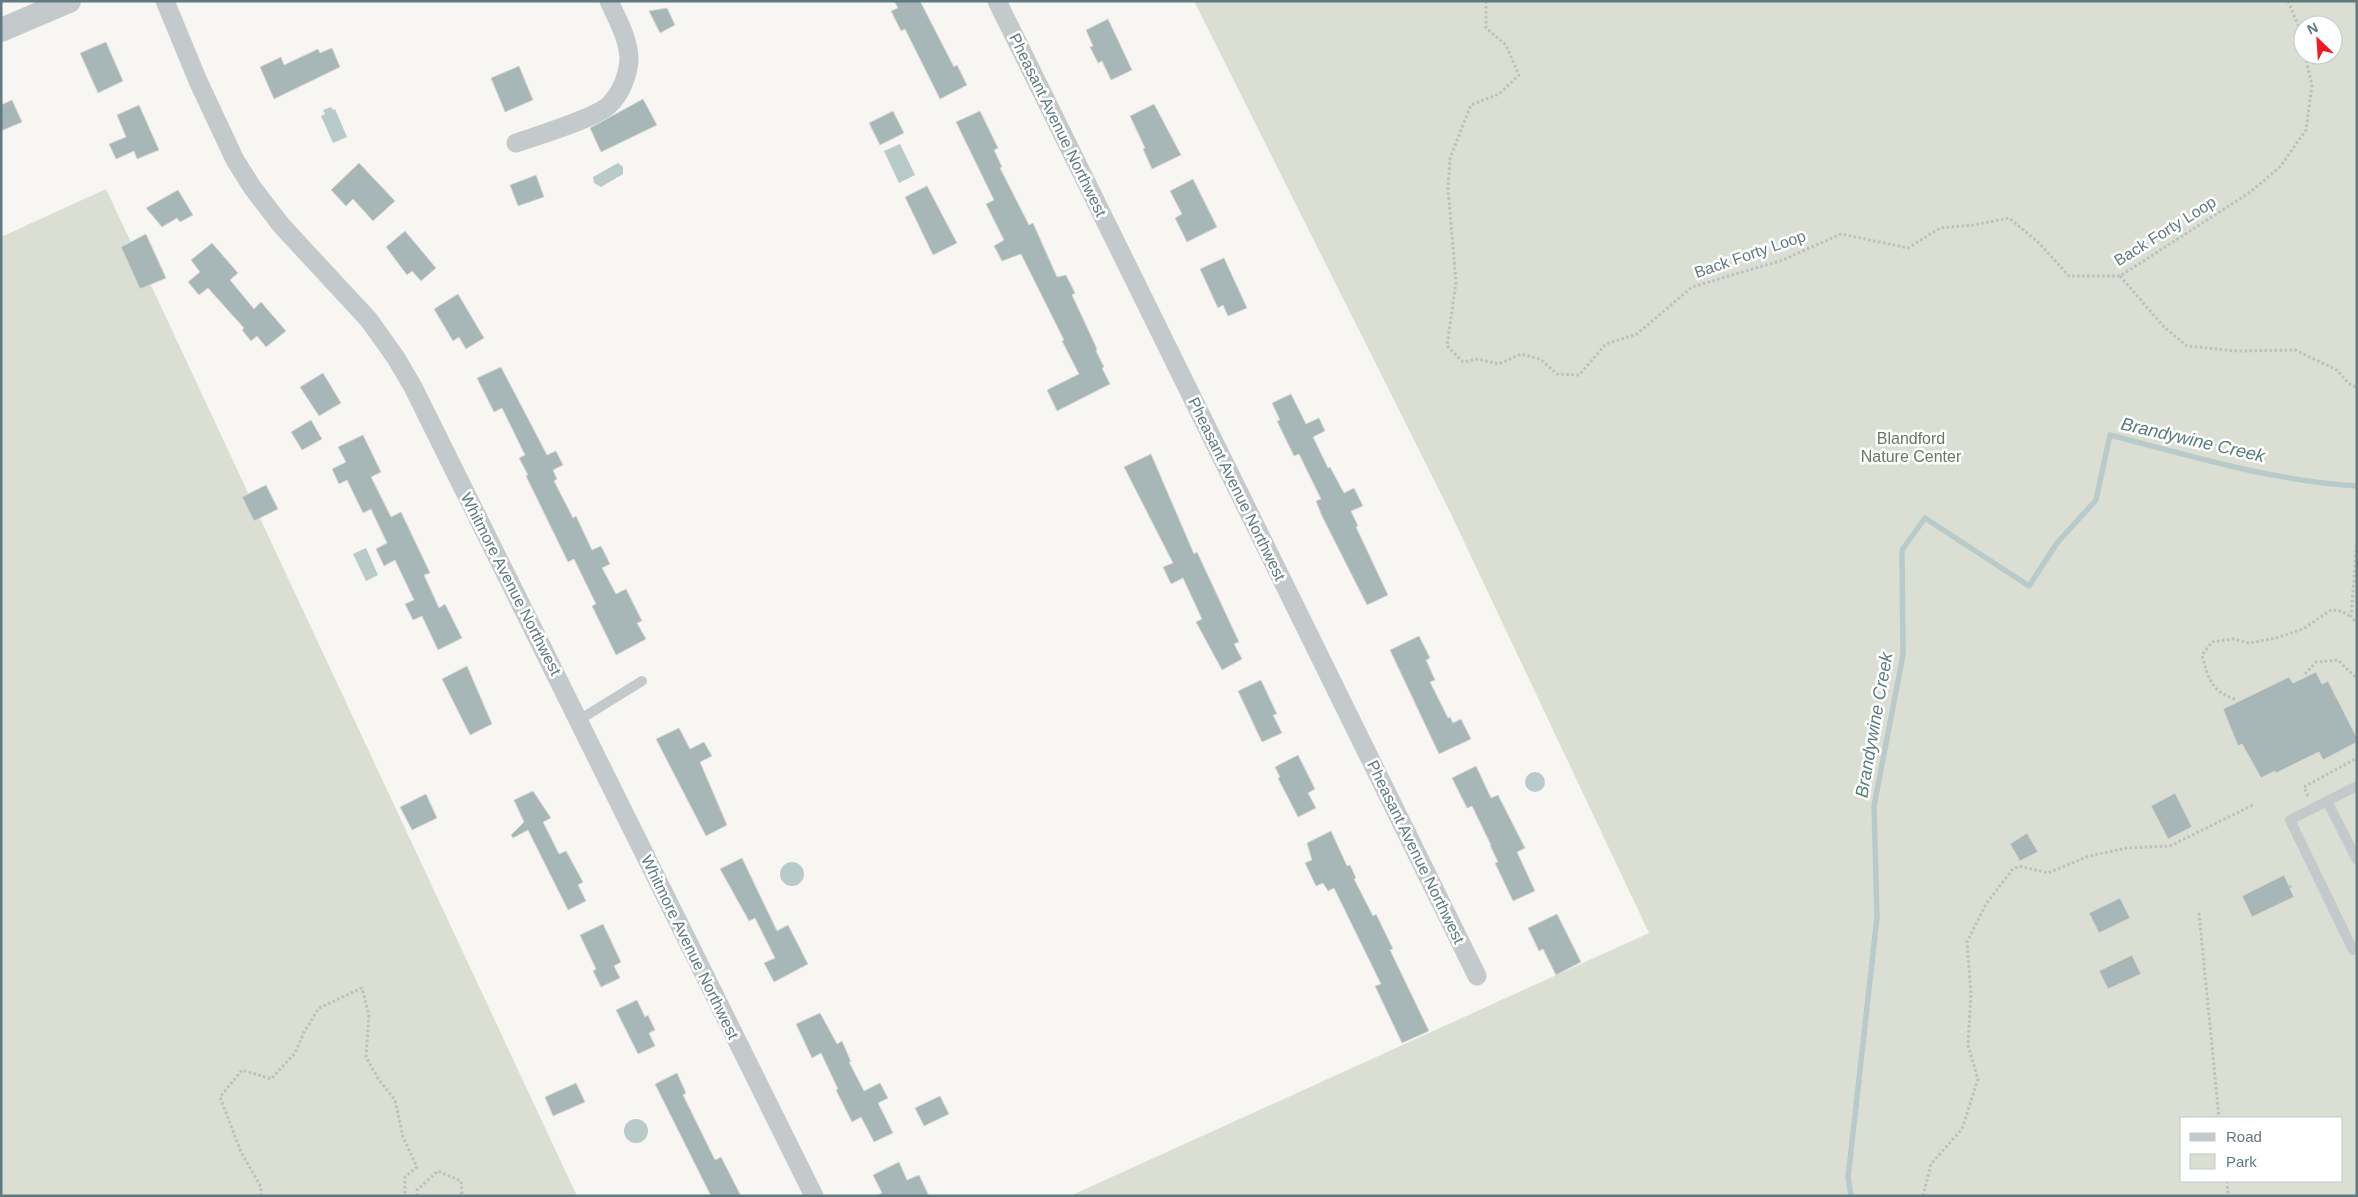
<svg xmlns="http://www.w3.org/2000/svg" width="2358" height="1197" font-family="Arial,sans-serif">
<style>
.green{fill:#dbdfd3;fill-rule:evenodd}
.water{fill:#b8cbca}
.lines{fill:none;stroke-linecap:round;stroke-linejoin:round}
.stream{stroke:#b8cbca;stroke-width:5.5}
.building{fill:#a7b6b7;stroke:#d8d7d5}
.path{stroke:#bbc0c1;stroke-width:3;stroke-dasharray:2.5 2.5;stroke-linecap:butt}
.service{stroke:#c4cacb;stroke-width:10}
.minor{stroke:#c4cacb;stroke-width:19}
.tertiary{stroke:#c4cacb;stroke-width:24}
.labels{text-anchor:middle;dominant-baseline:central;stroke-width:5;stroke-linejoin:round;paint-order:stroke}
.street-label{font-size:16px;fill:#5f7b80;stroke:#fff}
.park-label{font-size:16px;fill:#6a785e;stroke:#fff}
.water-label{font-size:18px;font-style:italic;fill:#5a7c7c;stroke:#fff}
</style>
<rect width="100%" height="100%" fill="#f7f6f3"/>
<path class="green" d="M1194,1H2357V1196H1070L1649,933L1450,512ZM2303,25H2333V55H2303ZM2182,1118H2342V1181H2182Z
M106,189L577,1196H1V237Z"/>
<path class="water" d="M331,107L333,110L335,109L347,137L333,143L321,116L325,114L323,110Z
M900,144L915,175L899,183L884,151Z
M618,163L623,167V174L601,187L594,183L593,177Z
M366,548L378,575L366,581L353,554Z
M1525 782a10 10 0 1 1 20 0a10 10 0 1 1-20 0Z
M780 874a12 12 0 1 1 24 0a12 12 0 1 1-24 0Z
M624 1131a12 12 0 1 1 24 0a12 12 0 1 1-24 0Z"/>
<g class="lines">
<path class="stream" d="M1851,1196L1848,1178L1877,917L1874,806L1903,655L1902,550L1925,518L2029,586L2057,543L2096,500L2110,435C2191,456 2273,481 2357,486"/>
</g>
<path class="building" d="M894,1H920L954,67L957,65L967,85L940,99L905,29L901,31L891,11L898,8Z
M667,8L675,25L660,33L649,11Z
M1108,19L1132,70L1111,80L1102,61L1098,63L1090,47L1093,46L1086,30Z
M106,42L123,81L98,93L80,53Z
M332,48L340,67L274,99L260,67L281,57L284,65L318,49L320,53Z
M519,66L533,100L505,112L491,78Z
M643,99L657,125L601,152L590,128Z
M12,100L22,122L1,131V105Z
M1154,104L1181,155L1152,169L1143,149L1145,148L1130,116Z
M139,105L159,150L137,159L134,151L116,159L109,144L126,137L117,115Z
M893,111L904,133L880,145L869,123Z
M980,111L998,148L994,150L1002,167L1000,168L1029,225L1033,223L1057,277L1066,275L1075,293L1072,295L1097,349L1096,351L1104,367L1102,368L1110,384L1057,411L1047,390L1079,374L1062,341L1064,340L1021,254L1002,261L994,246L1004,240L986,204L994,200L956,122Z
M359,163L395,201L373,221L353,199L346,206L331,190Z
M536,175L544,197L518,206L510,185Z
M1193,179L1217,227L1187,242L1175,218L1182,214L1170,191Z
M927,186L957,243L933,255L905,197Z
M178,190L193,215L180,222L177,218L162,227L146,208Z
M405,231L436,268L421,281L412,271L407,275L386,247Z
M146,234L166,278L140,289L121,247Z
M212,243L238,273L230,280L254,309L261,302L286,331L266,347L257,336L251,341L242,330L244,328L208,288L199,295L188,282L200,272L191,260Z
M1224,258L1247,308L1228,316L1223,305L1218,308L1200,269Z
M458,294L484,338L466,349L459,337L453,341L434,309Z
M501,367L547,455L556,451L563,465L553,470L557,479L554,481L573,518L576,516L592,550L601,546L610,564L602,568L616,594L626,589L642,621L637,623L646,639L616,655L592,606L596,604L574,559L568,562L526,476L528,475L519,458L525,455L502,408L494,412L477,378Z
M323,373L341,403L319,416L300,387Z
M1291,394L1306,424L1319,418L1325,431L1313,437L1328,468L1330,467L1344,493L1354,488L1363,506L1351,511L1358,526L1356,527L1388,595L1367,605L1322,516L1316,501L1321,499L1299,454L1294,456L1277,421L1280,420L1272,403Z
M311,420L322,439L302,450L291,432Z
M363,435L381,472L371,477L391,517L401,512L430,573L424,575L439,608L445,604L462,638L438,650L422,616L413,620L405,604L414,600L395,560L384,566L376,549L387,543L371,509L363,513L347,480L339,484L332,469L346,462L338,447Z
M1151,454L1194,554L1197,552L1239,642L1234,644L1242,659L1222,670L1196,622L1202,619L1183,578L1171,584L1163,567L1173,563L1124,467Z
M266,485L278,509L254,521L242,497Z
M1419,636L1430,658L1426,660L1435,680L1430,682L1448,718L1450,717L1453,723L1461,719L1471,739L1439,754L1390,650Z
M467,666L492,724L470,735L442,679Z
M2316,672L2322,684L2328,681L2357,738V742L2323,760L2319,752L2276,773L2275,771L2261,778L2242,744L2238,746L2223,709L2289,677L2293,683Z
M1261,680L1277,714L1273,715L1282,733L1262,742L1238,691Z
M679,728L690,749L704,742L712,756L700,762L727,825L706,836L656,739Z
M1298,755L1315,789L1308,793L1316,808L1298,817L1278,778L1280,777L1275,767Z
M1476,766L1491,798L1498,795L1525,848L1517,852L1535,891L1513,901L1495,863L1498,862L1490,845H1491L1472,806L1467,808L1452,778Z
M533,791L551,818L543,822L559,854L566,851L583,882L578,885L586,901L568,910L528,830L513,838L511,835L524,822L514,800Z
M2175,793L2192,827L2168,839L2151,806Z
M426,794L437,818L412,830L400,807Z
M1331,831L1347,866L1350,865L1356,878L1354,879L1373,916L1376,914L1393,949L1390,950L1429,1031L1402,1043L1375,986L1381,984L1334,888L1328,891L1323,883L1316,886L1305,863L1312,860L1307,843Z
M2027,833L2038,852L2020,861L2010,844Z
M742,858L777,931L788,925L808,964L774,982L764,963L775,958L755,918L749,921L720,869Z
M2284,875L2294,897L2252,917L2242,896Z
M2120,898L2130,918L2099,933L2089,913Z
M1557,914L1581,962L1556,975L1543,949L1539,951L1528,928Z
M603,924L621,962L614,966L620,978L601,987L593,971L596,969L580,935Z
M2132,955L2141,974L2108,989L2099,971Z
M637,1000L645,1017L648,1015L655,1030L649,1033L655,1046L638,1054L616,1010Z
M820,1013L837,1044L842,1041L851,1062H849L864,1091L880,1083L888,1098L878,1103L893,1133L874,1142L861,1117L852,1122L836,1090L838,1089L821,1053L812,1058L796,1024Z
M677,1073L686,1093L683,1095L715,1160L721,1157L741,1196H711L655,1084Z
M576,1083L585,1102L553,1116L545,1097Z
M940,1096L949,1114L924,1126L915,1108Z
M899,1162L907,1180L919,1175L929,1196H876L882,1193L873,1175Z"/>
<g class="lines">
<path class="path" d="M1486,1V28L1506,45L1519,75L1499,94L1471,105L1450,158L1448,189L1456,282L1447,346L1463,362L1478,359L1499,364L1521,354L1540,359L1557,374L1579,375L1606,344L1637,334L1692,287L1783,260L1841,234L1908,248L1940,228L1974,225L2009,218L2038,242L2069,276H2120L2249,193L2280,167L2306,130L2312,85L2305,55
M2288,1L2299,27L2303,47
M2120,276L2164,327L2187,346L2238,351L2295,350L2337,370L2348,383L2357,388
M2357,540L2351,617L2357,623
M2305,674L2316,662L2338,660L2357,679
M2235,699C2211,692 2208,677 2202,655L2212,642L2233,639L2249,643L2276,638L2303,629L2331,610L2342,611L2351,617
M2357,738V742
M2308,796L2304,787L2357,758
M2289,887L2293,885
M2199,913L2219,1118
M2227,1181L2228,1196
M261,1196V1187L241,1152L220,1097L242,1070L271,1079L295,1053L304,1032L319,1008L362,988L369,1015L366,1057L379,1080L395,1100L403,1137L417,1167L405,1177V1196
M417,1196V1190L438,1171L461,1181L462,1196
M1923,1196L1931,1164L1962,1129L1978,1079L1968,1045L1971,993L1967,942L1986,904L2012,870L2019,866L2048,873L2089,856L2127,848L2170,846L2253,805"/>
<path class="service" d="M579,720L642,681
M2357,786L2290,820L2353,950L2357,948
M2327,801L2357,860"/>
<path class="minor" d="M165,1L198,81L235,160L252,187L281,225L369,320L396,358L413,387L814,1196
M997,1L1477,976
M516,143C536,136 596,118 609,105C621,94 628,75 629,60C629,39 617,19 609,1"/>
<path class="tertiary" d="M1,30L69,1"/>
</g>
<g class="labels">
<g class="street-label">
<text transform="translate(1058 125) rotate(64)">Pheasant Avenue Northwest</text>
<text transform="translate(2165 231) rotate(-32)">Back Forty Loop</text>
<text transform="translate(1750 254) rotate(-19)">Back Forty Loop</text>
<text transform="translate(1237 489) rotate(64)">Pheasant Avenue Northwest</text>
<text transform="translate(511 584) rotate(63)">Whitmore Avenue Northwest</text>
<text transform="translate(1416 852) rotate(64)">Pheasant Avenue Northwest</text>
<text transform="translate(690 947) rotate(64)">Whitmore Avenue Northwest</text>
</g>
<g class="park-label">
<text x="1911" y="438">Blandford<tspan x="1911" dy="18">Nature Center</tspan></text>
</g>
<g class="water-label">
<text transform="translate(2193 440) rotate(13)">Brandywine Creek</text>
<text transform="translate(1874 725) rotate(-80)">Brandywine Creek</text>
</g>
</g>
<rect width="2358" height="1197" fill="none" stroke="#5f7b80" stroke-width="5"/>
<rect x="2180" y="1117" width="162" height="65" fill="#ffffff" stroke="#bfcacc"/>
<rect x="2190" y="1133" width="25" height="8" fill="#c4cacb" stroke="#bfcacc"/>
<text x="2226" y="1142" font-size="15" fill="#5f7b80">Road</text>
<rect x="2190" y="1154" width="25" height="15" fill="#dbdfd3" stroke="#bfcacc"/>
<text x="2226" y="1167" font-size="15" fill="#5f7b80">Park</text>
<g transform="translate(2318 40) rotate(335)"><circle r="24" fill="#ffffff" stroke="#bfcacc"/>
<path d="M0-4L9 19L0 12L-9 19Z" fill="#f21724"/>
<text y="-8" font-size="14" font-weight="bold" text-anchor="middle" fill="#5f7b80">N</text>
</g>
</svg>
